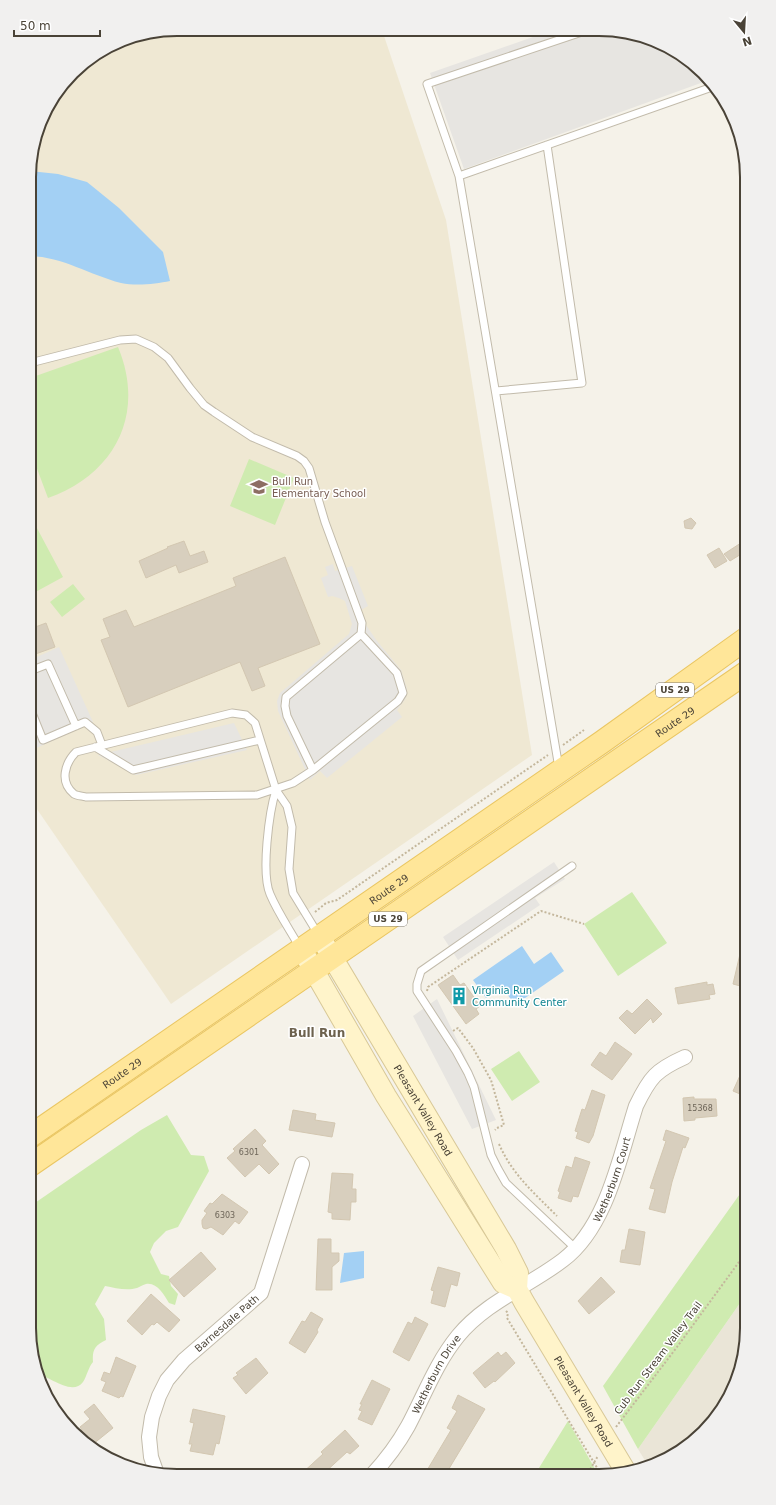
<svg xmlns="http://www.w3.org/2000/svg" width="776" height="1505" font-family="'DejaVu Sans',sans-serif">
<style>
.residential{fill:#eae5d7}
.education{fill:#efe8d3}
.green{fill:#cfebb0}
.parking{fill:#e7e5e1}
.water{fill:#a3d0f4}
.building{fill:#d8cfbe;stroke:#d3c7b1}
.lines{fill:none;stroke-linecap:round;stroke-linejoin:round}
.lane-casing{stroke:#c2bbab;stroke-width:9}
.street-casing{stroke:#c2bbab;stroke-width:16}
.secondary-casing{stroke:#d8c897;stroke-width:22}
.primary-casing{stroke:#eac662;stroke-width:24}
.path{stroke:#c4b79c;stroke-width:2;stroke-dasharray:2 2;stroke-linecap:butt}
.lane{stroke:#fff;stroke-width:7}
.street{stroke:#fff;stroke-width:14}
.secondary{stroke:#fff4ca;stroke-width:20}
.primary{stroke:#ffe699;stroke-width:22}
.labels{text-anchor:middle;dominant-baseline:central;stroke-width:3;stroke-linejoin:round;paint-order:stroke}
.number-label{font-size:8px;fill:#6e6659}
.shield{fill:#fff;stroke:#807b73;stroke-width:1}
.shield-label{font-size:9px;font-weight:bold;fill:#4a4337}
.education-label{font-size:10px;fill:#785e54;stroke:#fff;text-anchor:start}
.street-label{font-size:10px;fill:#4a4337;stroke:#fff}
.culture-label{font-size:10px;fill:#0d838f;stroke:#fff;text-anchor:start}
.quarter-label{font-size:12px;font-weight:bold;fill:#6d624e;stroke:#fff}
.rim{fill:none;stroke:#4a4337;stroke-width:2}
</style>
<rect width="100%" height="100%" fill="#f5f2e9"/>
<path class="residential" d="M747,1293V1338L736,1385L716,1418L682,1451L649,1467L638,1449Z"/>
<path class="education" d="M177,29L382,30L446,220L532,755L171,1004L30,799V158L44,111L79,66L120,40Z"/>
<path class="green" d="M118,347C146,414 115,474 48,498L30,450V378Z
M249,459L294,478L275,525L230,506Z
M30,515L63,577L30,595Z
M73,584L85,599L62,617L50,602Z
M632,892L667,943L618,976L584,924Z
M519,1051L540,1082L512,1101L491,1069Z
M167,1115L191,1155L204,1156L209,1171L178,1227L166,1231L154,1243L150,1252L161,1274L169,1276L171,1286L178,1294L175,1305L169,1303C164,1295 157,1282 146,1284C142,1285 140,1287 137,1288C127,1291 115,1288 105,1286L95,1304L104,1319L106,1340C95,1345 92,1350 93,1362C88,1368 87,1376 83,1382C72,1397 48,1375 37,1374L29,1328V1207L141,1130Z
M747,1184V1293L638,1449L603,1386Z
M568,1421L599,1476H534Z"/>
<path class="parking" d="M550,31L628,32L664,44L696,66L709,80L464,169L430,73Z
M333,564L335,571L352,566L368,606L361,610L366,625L377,641L401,670L407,689L406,698L397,710L402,717L327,778L320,771L310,780L278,711L277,701L280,693L349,634L352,624L345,601L339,598L332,596L328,597L321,578L328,575L325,567Z
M59,647L93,722L30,751V660Z
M234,723L247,750L136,775L98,755Z
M554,862L565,879L535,898L540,905L458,960L443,937Z
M437,999L496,1120L472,1129L413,1016Z"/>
<path class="water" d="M30,171L58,174L87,182L119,208L163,252L170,281C156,284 136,286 121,283C90,275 63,257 30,256Z
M522,946L534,964L551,952L564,971L515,1005L502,987L486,998L473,980Z
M364,1251V1278L340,1283L344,1253Z"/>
<path class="building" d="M691,518L696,523L692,529L685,528L684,521Z
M747,539L746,551L730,561L724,554Z
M184,541L190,556L204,551L208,562L179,573L176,565L146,578L139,561L168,548L167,547Z
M719,548L727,561L715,568L707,555Z
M285,557L320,644L258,668L265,686L252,691L240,662L128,707L101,640L110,637L103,619L126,610L134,627L236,586L233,578Z
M46,623L55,647L30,656V629Z
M743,941L747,942V984L745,983L744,987L733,984Z
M453,975L460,985L464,983L480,1006L476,1009L479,1014L466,1024L438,985Z
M707,982V985L713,984L715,994L709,995L710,999L678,1004L675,988Z
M647,999L662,1014L653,1023L651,1018L635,1034L619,1018L627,1010L632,1014Z
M615,1042L632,1054L612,1080L591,1065L600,1052L606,1056Z
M747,1060V1097L733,1091Z
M592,1090L605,1095L593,1136L589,1143L576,1138L578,1132L575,1131L582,1109L585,1110Z
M694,1097V1099H716L717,1116L695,1118V1120L684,1121L683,1098Z
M293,1110L316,1114L315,1120L335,1123L332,1137L289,1130Z
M255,1129L266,1141L262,1145L279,1164L269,1174L259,1164L245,1177L227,1158L235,1151L233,1149Z
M666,1130L689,1138L685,1148L683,1147L672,1182L665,1213L649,1209L655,1189L650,1188L666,1141L663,1140Z
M575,1157L590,1162L578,1197L573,1196L571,1202L558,1198L560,1192L558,1191L566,1166L572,1168Z
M332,1173L353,1174L352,1189H356V1202H351L350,1220L332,1219V1213L328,1212Z
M222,1194L248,1212L239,1224L235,1221L223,1235L211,1227L206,1229L203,1228L202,1224V1220L207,1213L204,1211L210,1203L212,1204Z
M629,1229L645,1232L640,1265L620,1262L622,1250H625Z
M318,1239H331V1253H339V1261L332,1267V1290H316Z
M201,1252L216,1269L184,1297L169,1280Z
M438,1267L460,1273L457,1286L451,1284L445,1307L431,1303L434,1291L431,1290Z
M601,1277L615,1292L589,1314L578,1301Z
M151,1294L180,1320L169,1332L157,1322L154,1325L152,1324L142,1335L127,1321Z
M311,1312L323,1319L317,1330L318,1332L305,1353L289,1343L302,1321L305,1322Z
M415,1317L428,1324L409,1361L393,1352L408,1322L412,1324Z
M498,1352L501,1356L506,1352L515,1363L495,1382L494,1381L485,1388L473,1373Z
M116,1357L136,1366L123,1397L121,1396L119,1398L102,1391L106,1382L101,1380L104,1372L110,1374Z
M256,1358L268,1373L246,1394L233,1378L238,1375L236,1373Z
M372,1380L390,1389L372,1425L358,1419L362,1411L359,1410L362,1404H360Z
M458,1395L485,1409L447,1472L444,1470L441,1476H432L426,1472L451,1430L447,1428L457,1411L452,1408Z
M94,1404L113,1428L92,1445L90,1443L88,1445L76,1435L82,1430L80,1427L90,1419L84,1412Z
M193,1409L225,1416L219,1444L216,1443L213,1455L190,1451L192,1444H189L194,1423L190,1422Z
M345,1430L359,1446L350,1454L347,1452L322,1475H300L323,1454L321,1452Z"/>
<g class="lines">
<g class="lane-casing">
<path id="lane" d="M582,32L427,84L459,176L715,86
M459,176L559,768
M30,363L120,340L136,339L154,347L168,358L190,388L204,405L214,412L252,437L297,456L304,461L309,468L325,522L362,623L361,634L397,673L403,693L398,701L313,770L293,783L257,795L86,797C83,796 77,796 74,794C59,782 65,763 76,752L232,713L246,715L255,723L276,790L287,806L292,827L289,869L293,893L318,934
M496,391L582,383L547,145
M30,671L48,664L76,726
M30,708L43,740L85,722L97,732L102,745
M95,747L133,770L260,740
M313,770L287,716L285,706L286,697L361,634
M276,790C269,812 261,873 270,894C278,913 290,930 300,948
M572,866L421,971L417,984V991L456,1051L468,1073L474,1087L491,1155L498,1169L506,1183L575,1248"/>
</g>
<g class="street-casing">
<g id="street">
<path id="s1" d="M157,1474L151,1457L149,1437L152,1417L159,1396L167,1380L184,1360L261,1293L302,1164"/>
<path id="s2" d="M372,1475C386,1460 398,1444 408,1426C424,1396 436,1363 458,1336C486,1302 529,1286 563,1260C607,1227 620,1156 636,1106C650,1077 656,1070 685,1057"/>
</g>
</g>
<g class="secondary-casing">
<g id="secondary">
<path id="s3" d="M319,935L506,1249L518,1273L517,1289L524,1302L626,1472"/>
<path d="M301,948L386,1096L503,1283L517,1289"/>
</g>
</g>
<g class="primary-casing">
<g id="primary">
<path id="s4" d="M29,1137L602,742L747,638"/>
<path id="s5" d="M29,1166L747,672"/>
</g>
</g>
<path class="path" d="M563,745L584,730
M315,912L326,903L337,900L548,755
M427,991L428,987L541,911L584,924
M453,1031L458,1028L473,1048L491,1080L504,1125L497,1128L495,1130
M499,1144C512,1174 534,1193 557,1216
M506,1311L508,1313L507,1318L602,1476
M616,1427L677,1347L747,1251
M586,1476L598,1456"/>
<use href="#lane" class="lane"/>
<use href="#street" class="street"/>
<use href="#secondary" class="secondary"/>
<use href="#primary" class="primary"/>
</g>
<defs>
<g id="school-bare" transform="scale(1.38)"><path d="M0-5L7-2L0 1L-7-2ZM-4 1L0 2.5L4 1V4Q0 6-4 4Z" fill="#8d6e63" stroke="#fff" stroke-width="2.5" paint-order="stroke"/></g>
<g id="building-bare" transform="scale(1.38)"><path d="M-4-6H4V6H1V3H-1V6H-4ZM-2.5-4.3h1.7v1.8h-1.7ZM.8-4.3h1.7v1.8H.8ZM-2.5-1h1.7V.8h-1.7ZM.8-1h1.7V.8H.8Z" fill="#0f9aa8" stroke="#fff" stroke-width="2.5" paint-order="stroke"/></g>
</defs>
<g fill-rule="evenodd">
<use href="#school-bare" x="259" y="487"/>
<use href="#building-bare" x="459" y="996"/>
</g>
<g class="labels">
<g class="number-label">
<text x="700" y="1108">15368</text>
<text x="249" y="1152">6301</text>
<text x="225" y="1215">6303</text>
</g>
<g class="shield">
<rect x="656" y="683" width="38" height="14" rx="3"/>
<rect x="369" y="912" width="38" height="14" rx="3"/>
</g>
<g class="shield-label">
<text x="675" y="690">US 29</text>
<text x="388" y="919">US 29</text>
</g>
<g class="education-label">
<text x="272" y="481">Bull Run<tspan x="272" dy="12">Elementary School</tspan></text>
</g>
<g class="street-label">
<text stroke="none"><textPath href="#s5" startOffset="784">Route 29</textPath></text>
<text stroke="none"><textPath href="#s4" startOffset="437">Route 29</textPath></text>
<text stroke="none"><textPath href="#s4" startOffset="113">Route 29</textPath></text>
<text stroke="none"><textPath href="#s3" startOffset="204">Pleasant Valley Road</textPath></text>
<text stroke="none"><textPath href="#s2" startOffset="390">Wetherburn Court</textPath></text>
<text stroke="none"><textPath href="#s1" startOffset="181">Barnesdale Path</textPath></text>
<text transform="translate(658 1358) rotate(-53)">Cub Run Stream Valley Trail</text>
<text stroke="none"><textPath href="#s2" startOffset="120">Wetherburn Drive</textPath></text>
<text stroke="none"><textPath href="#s3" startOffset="539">Pleasant Valley Road</textPath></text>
</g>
<g class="culture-label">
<text x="472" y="990">Virginia Run<tspan x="472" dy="12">Community Center</tspan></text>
</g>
<g class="quarter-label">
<text x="317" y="1033">Bull Run</text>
</g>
</g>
<path d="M0 0H776V1505H0ZM177 36H599A141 141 0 0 1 740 177V1328A141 141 0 0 1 599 1469H177A141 141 0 0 1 36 1328V177A141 141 0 0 1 177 36Z" fill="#f1f0ef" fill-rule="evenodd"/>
<path class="rim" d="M177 36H599A141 141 0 0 1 740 177V1328A141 141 0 0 1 599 1469H177A141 141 0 0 1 36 1328V177A141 141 0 0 1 177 36Z"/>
<g transform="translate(744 32) rotate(162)" stroke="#ffffff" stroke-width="3" paint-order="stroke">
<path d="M0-3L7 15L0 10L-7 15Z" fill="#4a4337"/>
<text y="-6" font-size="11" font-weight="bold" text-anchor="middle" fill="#4a4337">N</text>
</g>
<path d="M14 30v6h86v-6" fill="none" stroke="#4a4337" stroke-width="2"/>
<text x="20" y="30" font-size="12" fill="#4a4337" stroke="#ffffff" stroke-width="3" paint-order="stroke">50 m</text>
</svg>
